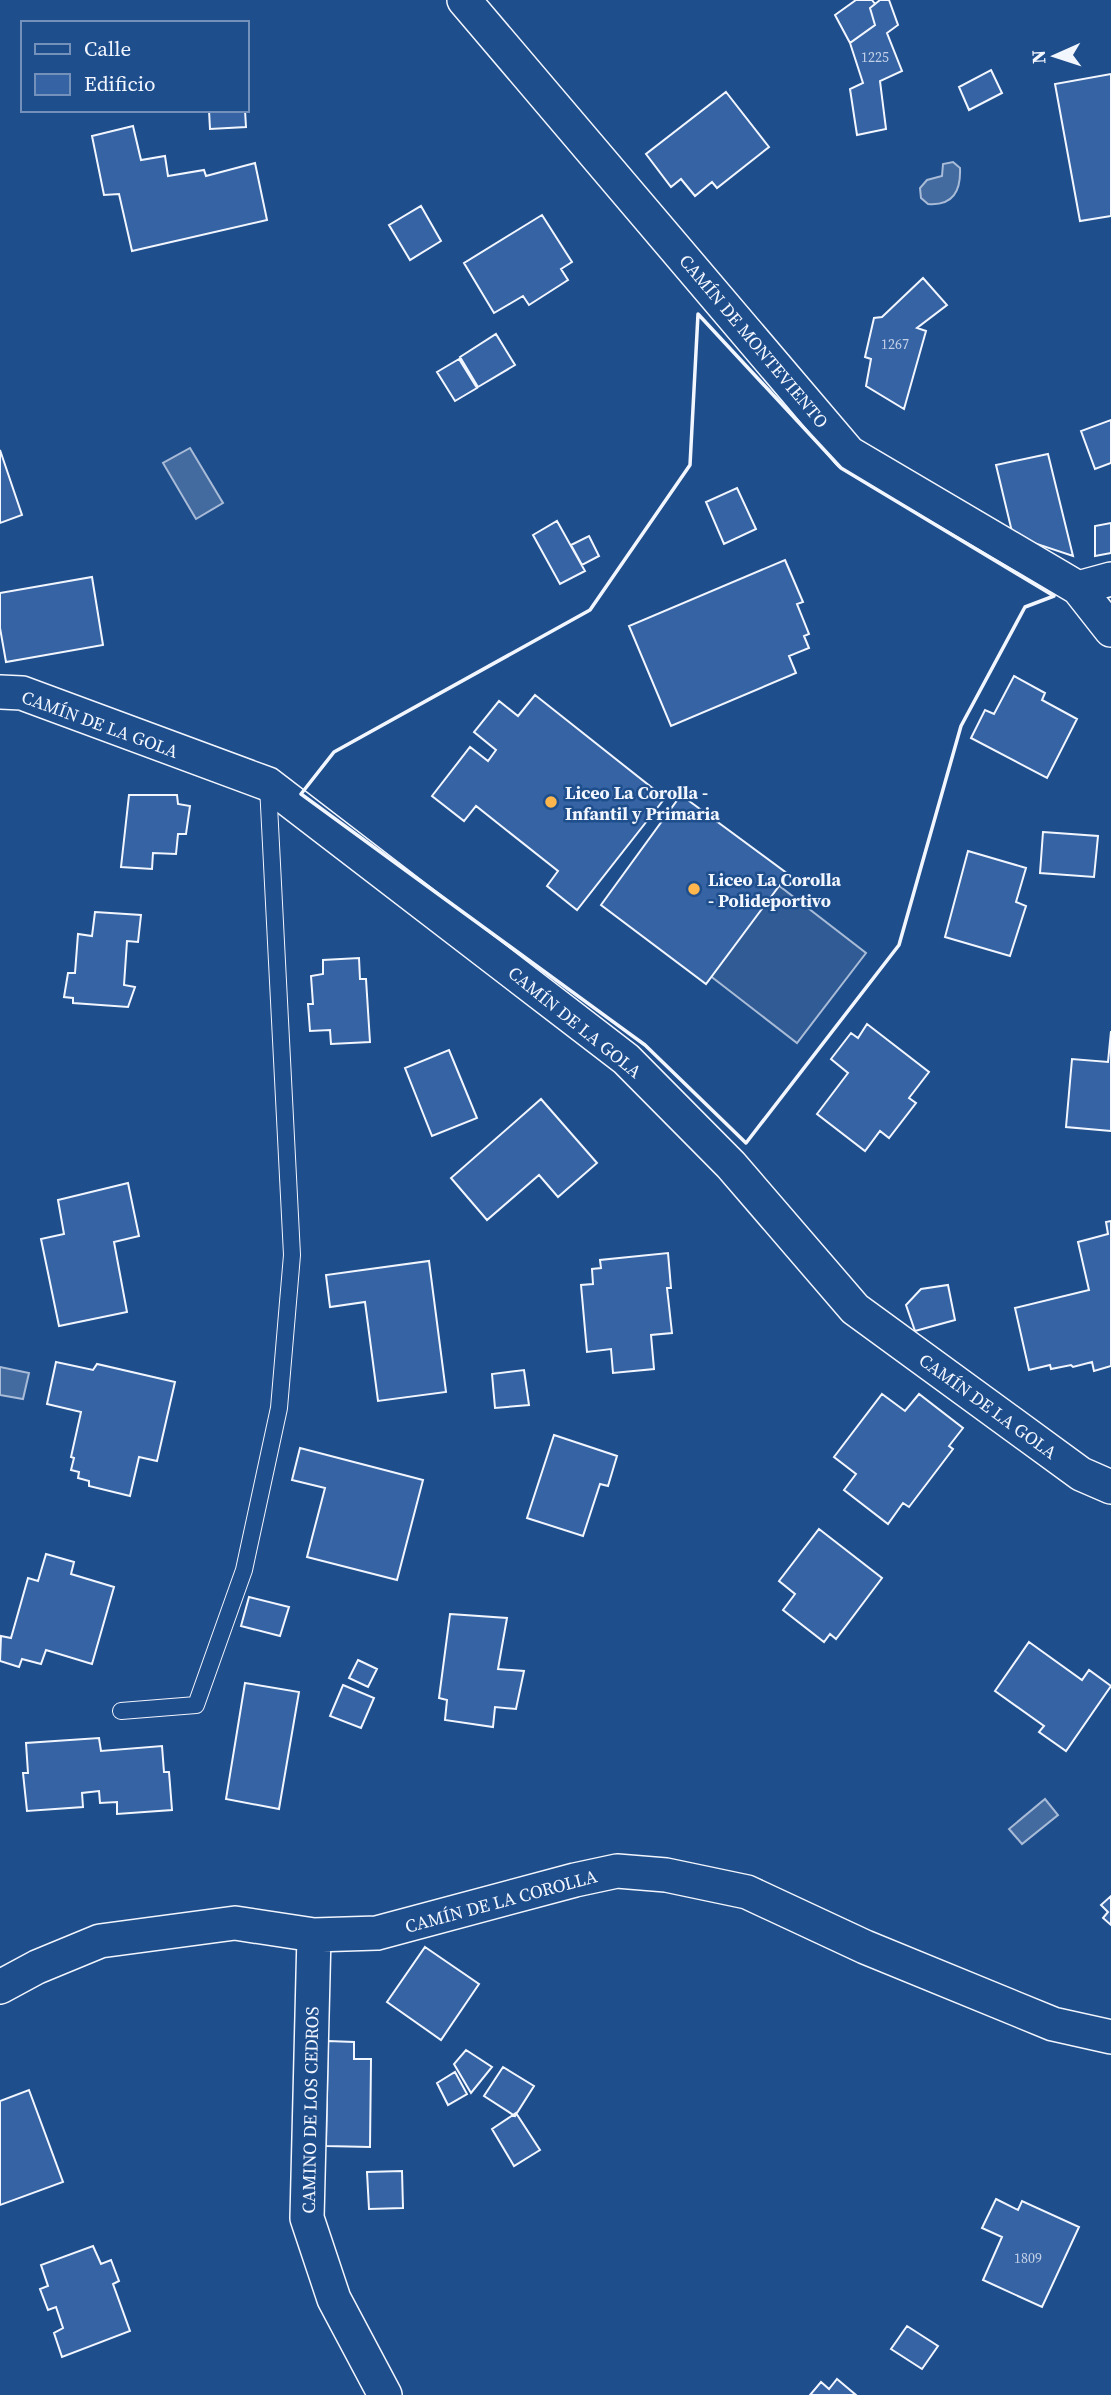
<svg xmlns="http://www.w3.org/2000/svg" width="1111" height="2395" font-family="'Source Serif 4',serif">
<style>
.pitch{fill:#305b95;stroke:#a8bbd7;stroke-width:2}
.water{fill:#446ba0;stroke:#a8bbd7;stroke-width:2}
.building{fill:#3563a3;stroke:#f2f6ff;stroke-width:2}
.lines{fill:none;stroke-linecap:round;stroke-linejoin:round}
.service-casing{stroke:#f2f6ff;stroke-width:18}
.minor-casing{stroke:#f2f6ff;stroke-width:36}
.service{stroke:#1f4e8c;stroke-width:16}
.minor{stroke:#1f4e8c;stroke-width:33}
.wall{stroke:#f2f6ff;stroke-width:3.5}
.poi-dot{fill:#ffb74d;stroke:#1f4e8c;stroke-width:2.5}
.labels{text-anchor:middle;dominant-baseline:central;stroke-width:5;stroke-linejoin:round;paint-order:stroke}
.number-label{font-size:14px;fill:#c3d1e8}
.street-label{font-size:18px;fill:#f2f6ff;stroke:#1f4e8c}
.poi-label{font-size:18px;font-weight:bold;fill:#f2f6ff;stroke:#1f4e8c;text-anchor:start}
</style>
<rect width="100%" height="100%" fill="#1f4e8c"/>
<path class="pitch" d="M684,812L866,953L797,1043L615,902Z"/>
<path class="water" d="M953,162L960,168C961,191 953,206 928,204L921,198L920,188L927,180L942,176L943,164Z
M190,448L223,503L196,519L163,463Z
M0,1367L29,1373L23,1399L0,1395Z
M1045,1799L1058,1815L1022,1844L1009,1829Z"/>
<path class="building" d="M856,0H872L875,4L870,8L875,25L850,43L835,15Z
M880,0H889L898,25L887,33L902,71L880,81L886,129L857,135L850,89L863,83L850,43L875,25L870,8Z
M991,70L1002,93L969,110L959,87Z
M1111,74V216L1080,221L1055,84Z
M726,92L769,147L717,188L712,182L695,196L681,179L671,187L646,154Z
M209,110H245L246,127L210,129Z
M133,126L141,160L165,156L168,176L204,170L206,176L255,163L267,220L132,251L119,194L104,195L92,136Z
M421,206L441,241L410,260L389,225Z
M542,215L572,262L561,269L568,280L529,305L523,296L494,313L464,263Z
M923,278L947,305L917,328L926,331L904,409L866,386L871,359L865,357L874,318L882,317Z
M496,334L515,365L478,387L460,357Z
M459,359L477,388L455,401L437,372Z
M1111,420V463L1095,469L1081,431Z
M0,450L22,515L0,523Z
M1048,454L1073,556L1013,536L996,465Z
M737,488L756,529L724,544L706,502Z
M557,521L585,571L560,584L533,535Z
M1111,523V553L1095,556V526Z
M589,536L599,556L582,565L571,545Z
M785,560L803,602L797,604L809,634L804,636L809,648L789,656L796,673L671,726L629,626Z
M92,577L103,645L6,662L0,628V593Z
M1014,676L1045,693L1042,700L1077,719L1047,778L971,738L985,710L994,714Z
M535,695L665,798L577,910L547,886L558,871L476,806L464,821L432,796L470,747L488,761L496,750L474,732L499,701L518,716Z
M129,795H177L178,804L190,806L186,834H178L176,854L153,853L152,869L121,867Z
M681,795L788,874L706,984L601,905Z
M1043,832L1098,836L1094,877L1040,873Z
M968,851L1026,868L1016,902L1026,906L1010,956L945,937Z
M95,912L141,915L138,942L127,941L124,985L135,987L128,1007L73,1003V998L64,997L68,973H75L78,934L92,936Z
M359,958L360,979H366L370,1042L331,1044L330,1030L310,1031L308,1004H313L311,976L323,974V960Z
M867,1024L929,1072L909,1098L916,1103L889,1138L880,1131L865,1151L817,1114L848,1073L831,1059L851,1033L858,1038Z
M1111,1031V1131L1066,1127L1072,1059L1108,1062Z
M449,1050L477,1118L432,1136L405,1068Z
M541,1099L597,1163L558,1197L539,1175L487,1220L451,1178Z
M128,1183L139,1236L114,1242L127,1312L59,1326L41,1239L64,1234L58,1200Z
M1111,1221V1366L1094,1371L1092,1362L1073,1367L1071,1365L1051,1369L1050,1365L1029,1370L1015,1308L1089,1290L1078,1242L1108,1234L1106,1222Z
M668,1253L671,1288H667L672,1333L651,1335L654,1369L613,1373L611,1349L587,1352L581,1285L593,1284L592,1269L601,1268L600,1260Z
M429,1261L446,1392L378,1401L365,1302L330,1307L326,1275Z
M948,1285L955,1320L915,1331L906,1305L921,1289Z
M56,1362L93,1370L97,1364L175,1382L157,1461L139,1457L130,1496L89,1486V1481L78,1478L79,1472L71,1470L74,1458L71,1457L81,1412L47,1404Z
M524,1370L529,1405L495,1408L492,1374Z
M882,1394L905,1411L919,1394L963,1428L949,1446L953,1449L909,1507L903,1503L888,1524L844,1490L856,1474L834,1457Z
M554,1435L617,1456L608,1486L600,1484L583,1536L527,1518Z
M300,1448L423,1480L397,1580L307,1557L325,1488L292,1480Z
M819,1529L882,1578L836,1639L830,1634L824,1642L783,1610L795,1594L779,1581Z
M46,1554L74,1562L71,1574L114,1587L92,1664L46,1650L41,1664L22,1659L19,1667L0,1661L1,1636L11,1638L28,1578L38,1581Z
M249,1597L289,1607L280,1636L241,1626Z
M450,1614L507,1618L498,1669L524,1671L516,1709L495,1707L493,1727L445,1720L447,1700L439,1698Z
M1029,1642L1082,1680L1089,1670L1111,1686L1066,1751L1039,1732L1044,1726L995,1691Z
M358,1660L377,1669L368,1687L349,1678Z
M245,1683L299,1692L279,1809L226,1799Z
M343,1685L374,1698L361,1728L330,1716Z
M99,1738L101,1751L162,1746L164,1772H169L172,1810L117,1814V1802L100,1803L99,1791L82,1793L83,1807L27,1811L23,1773H28L26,1743Z
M1111,1896V1925L1103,1918L1108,1912L1101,1905Z
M425,1947L479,1984L441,2040L387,2002Z
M328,2041L354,2042V2059H371L370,2147L326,2146Z
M466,2050L492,2067L471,2093L454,2064Z
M503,2067L534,2086L515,2116L484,2096Z
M455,2072L467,2094L448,2105L437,2083Z
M29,2090L63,2182L0,2205V2101Z
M516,2113L540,2150L514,2166L492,2129Z
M402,2171L403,2208L369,2209L367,2172Z
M996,2199L1018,2210L1022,2201L1079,2227L1042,2307L983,2280L1002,2237L982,2228Z
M93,2246L101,2264L111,2260L119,2281L113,2284L130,2331L62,2357L54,2333L63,2328L56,2307L48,2310L40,2289L48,2286L41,2265Z
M907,2326L938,2346L922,2369L891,2349Z
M837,2379L856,2395H810L821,2382L829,2389Z"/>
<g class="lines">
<g class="service-casing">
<path id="service" d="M121,1711L196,1705L244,1570L279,1408L292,1255L268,786"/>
</g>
<g class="minor-casing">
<path id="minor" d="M464,0L849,453L1078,588L1111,579
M1078,588L1111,630
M0,692L22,693L268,784L626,1059L731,1165L855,1309L1081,1474L1111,1487
M314,1935L307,2218L334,2299L385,2395
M0,1987L37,1967L100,1941L235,1923L314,1935L377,1933L575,1880L617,1871L666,1875L747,1892L865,1947L1053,2024L1111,2037"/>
</g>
<use href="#service" class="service"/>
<use href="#minor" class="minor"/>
<path class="wall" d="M698,314L841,468L1054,596L1025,607L961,726L899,945L746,1143L645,1045L301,794L334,752L590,610L690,465Z"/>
</g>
<g class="poi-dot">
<circle cx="551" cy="802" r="7"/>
<circle cx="694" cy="889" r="7"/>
</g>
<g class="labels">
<g class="number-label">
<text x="875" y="57">1225</text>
<text x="895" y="344">1267</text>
<text x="1028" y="2258">1809</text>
</g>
<g class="street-label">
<text transform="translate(754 341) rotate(50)">CAMÍN DE MONTEVIENTO</text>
<text transform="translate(100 724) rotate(20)">CAMÍN DE LA GOLA</text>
<text transform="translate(575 1022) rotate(39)">CAMÍN DE LA GOLA</text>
<text transform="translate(988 1406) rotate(36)">CAMÍN DE LA GOLA</text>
<text transform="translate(501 1901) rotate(-15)">CAMÍN DE LA COROLLA</text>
<text transform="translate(310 2110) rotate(-89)">CAMINO DE LOS CEDROS</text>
</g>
<g class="poi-label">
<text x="565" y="792">Liceo La Corolla -<tspan x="565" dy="21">Infantil y Primaria</tspan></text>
<text x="708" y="879">Liceo La Corolla<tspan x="708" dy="21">- Polideportivo</tspan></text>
</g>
</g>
<rect x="21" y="21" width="228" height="91" fill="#1f4e8c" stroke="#7391ba" stroke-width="2"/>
<rect x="35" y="44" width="35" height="10" fill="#1f4e8c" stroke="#7391ba" stroke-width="2"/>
<text x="84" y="56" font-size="21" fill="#f2f6ff">Calle</text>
<rect x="35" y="74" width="35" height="21" fill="#3563a3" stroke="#7391ba" stroke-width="2"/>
<text x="84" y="91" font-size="21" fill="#f2f6ff">Edificio</text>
<g transform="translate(1055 56) rotate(267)" stroke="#1f4e8c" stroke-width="5" paint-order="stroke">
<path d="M0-5L12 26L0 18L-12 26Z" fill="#f2f6ff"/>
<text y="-10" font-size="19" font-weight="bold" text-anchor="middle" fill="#f2f6ff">N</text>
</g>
</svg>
